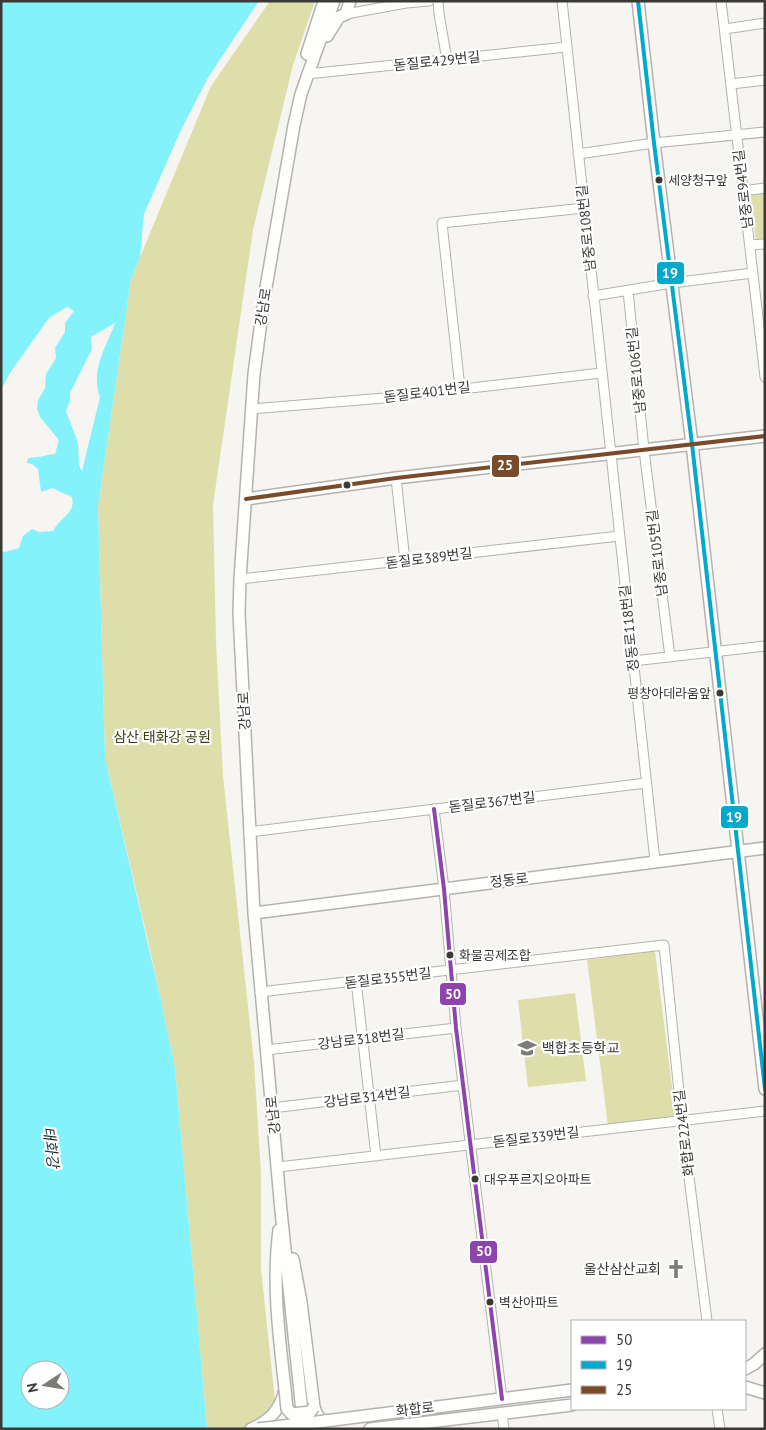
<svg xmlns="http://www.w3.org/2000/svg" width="766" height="1430" font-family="'PT Sans','Noto Sans KR',sans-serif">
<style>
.green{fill:#dddeaa}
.water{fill:#84f2fb;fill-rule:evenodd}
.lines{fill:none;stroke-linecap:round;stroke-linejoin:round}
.minor-casing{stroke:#b4b2b0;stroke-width:11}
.major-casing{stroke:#b4b2b0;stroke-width:14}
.minor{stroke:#fefefd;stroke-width:9}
.major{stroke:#fefefd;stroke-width:11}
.major-bridge-casing{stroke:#b4b2b0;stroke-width:14;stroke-linecap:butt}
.major-bridge{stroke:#fefefd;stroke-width:11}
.bus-1-casing{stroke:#fff;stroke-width:8}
.bus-2-casing{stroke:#fff;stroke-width:8}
.bus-3-casing{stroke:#fff;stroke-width:8}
.bus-1{stroke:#8e44ad;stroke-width:4}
.bus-2{stroke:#00a9ce;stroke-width:4}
.bus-3{stroke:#7a4b2a;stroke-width:4}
.bus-dot{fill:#3a3936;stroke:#fff;stroke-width:2}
.labels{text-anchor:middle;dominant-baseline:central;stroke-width:4.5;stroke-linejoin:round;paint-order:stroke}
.bus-label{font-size:13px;fill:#3a3936;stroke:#fff;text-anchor:start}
.street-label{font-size:14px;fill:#3a3936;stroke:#fff}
.park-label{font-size:14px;fill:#3d3f13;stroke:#fff}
.poi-label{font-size:14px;fill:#3a3936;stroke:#fff;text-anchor:start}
.water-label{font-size:15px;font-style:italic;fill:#173033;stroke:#fff}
.line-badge{stroke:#fff;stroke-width:2}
.badge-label{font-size:14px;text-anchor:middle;font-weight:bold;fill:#fff}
</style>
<rect width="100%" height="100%" fill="#f7f5f1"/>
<path class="green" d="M270,1H315L293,65L253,230L213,505L216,642L223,776L254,1062L261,1174V1269L278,1429H207L175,1068L149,945L105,758L98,506L131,279L211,86Z
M765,192V240L756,241L750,193Z
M652,951L655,952L676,1118L608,1126L587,960Z
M575,993L586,1081L528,1087L518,1000Z"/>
<path class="water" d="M1,1H259L209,76L182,128L144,214L140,257L131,279L98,506L105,758L159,992L175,1068L207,1429H1V551L5,552L19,548L23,536L32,529L39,532L53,531C60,517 76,514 72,497L52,488L41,492L38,469L32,464L27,463L28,458C37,458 45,455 55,454L59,440L40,417L37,409L38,400L45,388L46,374L56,358L55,348L65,332V323L74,311L67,307L49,318L10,373L1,390ZM115,323C106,348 90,370 100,397L82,471L79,465L78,443L66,411L70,401V393L92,349L91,337ZM30,1370H60V1400H30Z"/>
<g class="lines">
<g class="minor-casing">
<path id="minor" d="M438,1L439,14L447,60
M562,1L655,861
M721,1L765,377
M346,14L406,3L429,1
M725,29L765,23
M307,74L567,47
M731,84L765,80
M578,154L654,143L765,132
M743,191L765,188
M750,245L765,244
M628,291L644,450L670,657
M593,296L672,283L753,273
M460,388L442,223L584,208
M252,409L384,398L601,373
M396,478L405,561
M240,579L619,536
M633,661L765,646
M434,809L444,889L456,1028L502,1399
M249,832L646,783
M356,981L376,1156
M260,992L664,945L682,1121L707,1321
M266,1050L456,1028
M272,1108L463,1085
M278,1167L765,1111
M717,1409L720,1429
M502,1413L504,1429"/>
</g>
<g class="major-casing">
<path id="major" d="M638,1L654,143L692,444L765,1089
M327,36L339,17L346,14L350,1
M307,54L324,1
M246,499L396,478L765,436
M254,913L765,848
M293,1259L301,1302L314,1407C316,1414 318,1418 325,1421L572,1390
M745,1369L754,1364L765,1354
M745,1387L765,1393
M303,1421L281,1211L254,913L239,613L240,579L254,374L264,299L294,125L301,94L334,1
M251,1429C270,1421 281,1409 285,1389C279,1336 272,1283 279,1230
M370,1429L572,1405"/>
</g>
<use href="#minor" class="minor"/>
<use href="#major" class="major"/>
<g class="major-bridge-casing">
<path id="major-bridge" d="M285,1389L287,1409L292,1414L310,1412L314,1407
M258,1429L325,1421"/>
</g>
<use href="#major-bridge" class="major-bridge"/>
<g class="bus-1-casing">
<path id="bus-1" d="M434,809L444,889L456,1028L502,1399"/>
</g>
<g class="bus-2-casing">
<path id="bus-2" d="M638,1L654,143L692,444L765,1089"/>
</g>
<g class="bus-3-casing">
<path id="bus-3" d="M246,499L396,478L765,436"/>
</g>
<use href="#bus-1" class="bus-1"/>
<use href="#bus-2" class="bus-2"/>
<use href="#bus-3" class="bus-3"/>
</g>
<defs>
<g id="school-bare" transform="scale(1.5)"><path d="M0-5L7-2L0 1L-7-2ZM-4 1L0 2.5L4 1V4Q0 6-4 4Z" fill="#7c7b77" stroke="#fff" stroke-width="2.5" paint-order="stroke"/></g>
<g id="church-bare" transform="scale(1.5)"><path d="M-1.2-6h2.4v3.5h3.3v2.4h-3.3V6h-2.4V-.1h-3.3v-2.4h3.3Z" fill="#7c7b77" stroke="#fff" stroke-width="2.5" paint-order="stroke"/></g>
</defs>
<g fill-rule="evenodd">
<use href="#school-bare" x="527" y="1048"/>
<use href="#church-bare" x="676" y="1269"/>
</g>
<g class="bus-dot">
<circle cx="659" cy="180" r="4.5"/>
<circle cx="347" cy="485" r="4.5"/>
<circle cx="720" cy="693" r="4.5"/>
<circle cx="450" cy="955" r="4.5"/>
<circle cx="475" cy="1179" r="4.5"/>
<circle cx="490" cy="1302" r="4.5"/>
</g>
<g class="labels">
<g class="bus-label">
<text x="668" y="180">세양청구앞</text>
<text x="711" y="693" text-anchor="end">평창아데라움앞</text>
<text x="459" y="955">화물공제조합</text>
<text x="484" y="1179">대우푸르지오아파트</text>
<text x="499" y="1302">벽산아파트</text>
</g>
<g class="street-label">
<text transform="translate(437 61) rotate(-6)">돋질로429번길</text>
<text transform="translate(743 189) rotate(-97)">남중로94번길</text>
<text transform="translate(586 228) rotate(-96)">남중로108번길</text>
<text transform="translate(263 307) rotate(-81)">강남로</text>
<text transform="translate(636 370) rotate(-96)">남중로106번길</text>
<text transform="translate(427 392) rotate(-7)">돋질로401번길</text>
<text transform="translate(657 553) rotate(-97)">남중로105번길</text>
<text transform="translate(429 558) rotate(-7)">돋질로389번길</text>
<text transform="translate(629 628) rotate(-96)">정동로118번길</text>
<text transform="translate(244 711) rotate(-93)">강남로</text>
<text transform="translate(492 802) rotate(-7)">돋질로367번길</text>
<text transform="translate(509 880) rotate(-7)">정동로</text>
<text transform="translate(388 978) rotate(-7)">돋질로355번길</text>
<text transform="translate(361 1039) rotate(-7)">강남로318번길</text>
<text transform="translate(367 1097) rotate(-7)">강남로314번길</text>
<text transform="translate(273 1115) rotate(-96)">강남로</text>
<text transform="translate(684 1133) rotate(-97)">화합로224번길</text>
<text transform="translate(536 1137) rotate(-7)">돋질로339번길</text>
<text transform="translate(415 1409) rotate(-7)">화합로</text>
</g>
<g class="park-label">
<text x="162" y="737">삼산 태화강 공원</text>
</g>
<g class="poi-label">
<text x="542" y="1048">백합초등학교</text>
<text x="661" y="1269" text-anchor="end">울산삼산교회</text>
</g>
<g class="water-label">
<text transform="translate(51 1147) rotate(83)">태화강</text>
</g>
</g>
<g class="line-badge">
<rect x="656" y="261" width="29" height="24" rx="5" fill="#00a9ce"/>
<rect x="491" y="454" width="29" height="24" rx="5" fill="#7a4b2a"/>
<rect x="720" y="805" width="29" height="24" rx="5" fill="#00a9ce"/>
<rect x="439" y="982" width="28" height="24" rx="5" fill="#8e44ad"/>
<rect x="469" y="1240" width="29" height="24" rx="5" fill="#8e44ad"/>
</g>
<g class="badge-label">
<text x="670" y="278">19</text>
<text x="505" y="470">25</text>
<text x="734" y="822">19</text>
<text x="453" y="999">50</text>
<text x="484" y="1256">50</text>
</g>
<rect width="766" height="1430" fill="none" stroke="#3a3936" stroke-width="5"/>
<rect x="571" y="1320" width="175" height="90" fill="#ffffff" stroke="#b0b0af"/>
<rect x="581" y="1336" width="25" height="8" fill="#8e44ad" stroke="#b0b0af"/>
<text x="616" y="1345" font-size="15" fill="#3a3936">50</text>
<rect x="581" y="1361" width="25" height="8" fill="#00a9ce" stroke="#b0b0af"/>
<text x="616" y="1370" font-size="15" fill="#3a3936">19</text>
<rect x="581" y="1386" width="25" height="8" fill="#7a4b2a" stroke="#b0b0af"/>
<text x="616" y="1395" font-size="15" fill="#3a3936">25</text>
<g transform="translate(45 1385) rotate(258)"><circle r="24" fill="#ffffff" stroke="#b0b0af"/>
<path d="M0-4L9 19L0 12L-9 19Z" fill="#7c7b77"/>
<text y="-8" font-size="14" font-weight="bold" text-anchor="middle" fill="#3a3936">N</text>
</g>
</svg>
